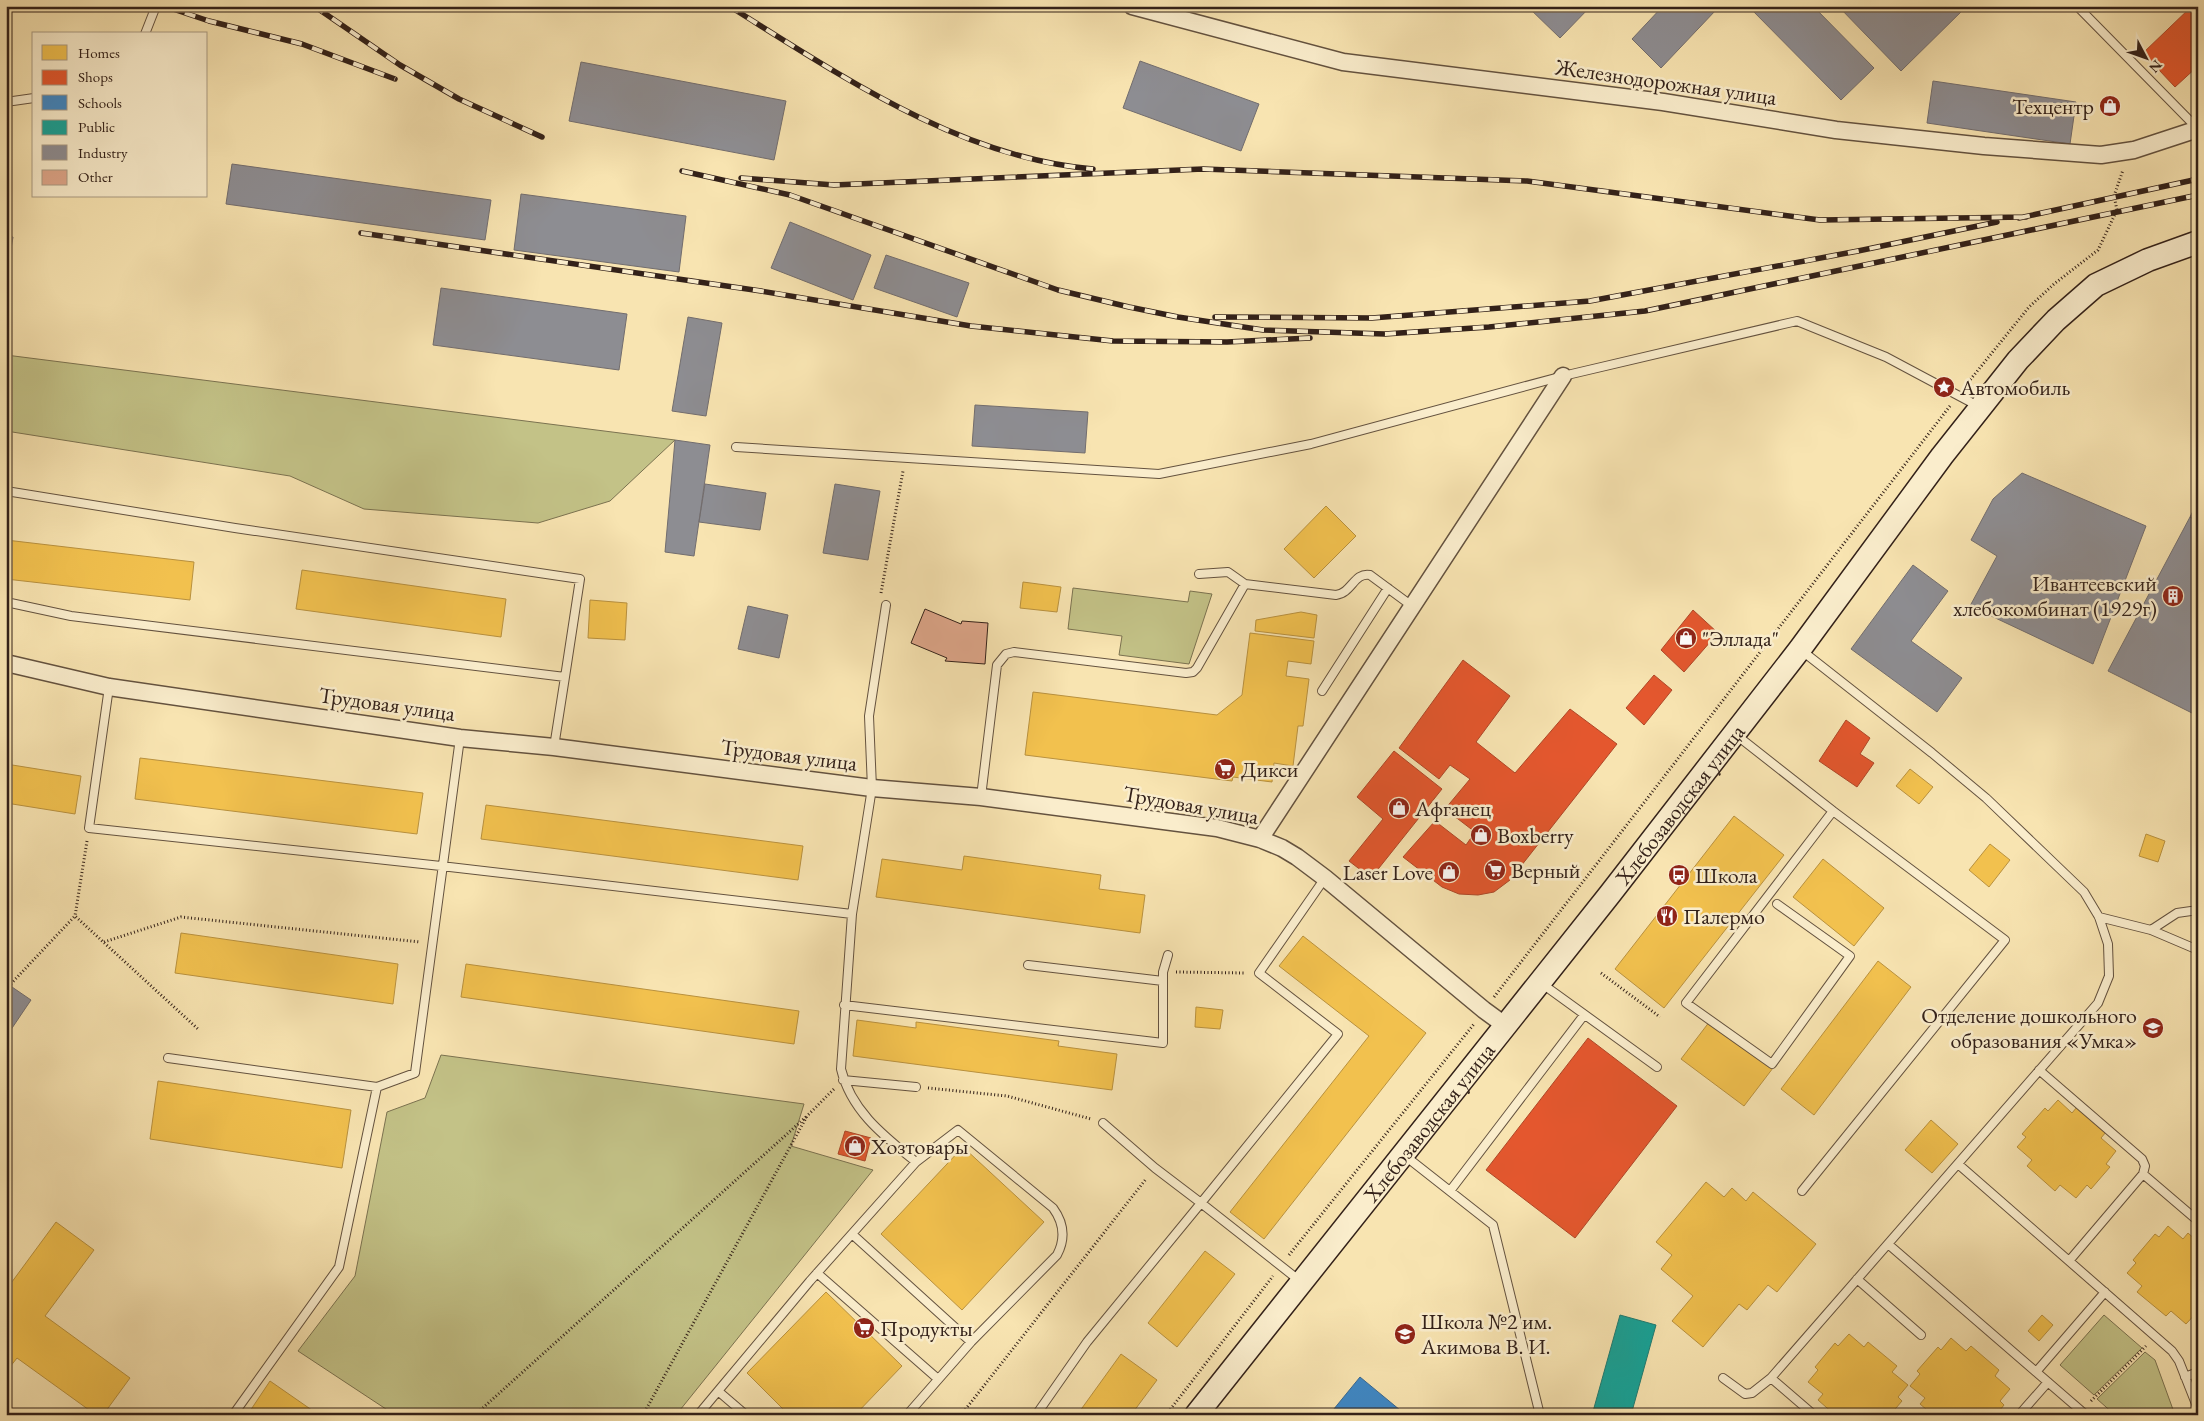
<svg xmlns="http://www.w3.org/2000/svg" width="2204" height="1421" font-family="'EB Garamond',serif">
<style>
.green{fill:#c3c287;stroke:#7b7250}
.homes{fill:#f2c14e;stroke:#b9913e}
.shops{fill:#e4572e;stroke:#af4728}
.schools{fill:#3f88c5;stroke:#3b6991}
.public{fill:#17a398;stroke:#1f7c72}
.industry{fill:#8d8d92;stroke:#726d6e}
.building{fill:#dfa78b;stroke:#332119}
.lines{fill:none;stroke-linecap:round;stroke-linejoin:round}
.lane-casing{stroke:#64523f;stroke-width:10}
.street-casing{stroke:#64523f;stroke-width:19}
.secondary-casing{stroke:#332119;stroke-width:25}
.path{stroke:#332119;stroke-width:3;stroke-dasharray:1 2.5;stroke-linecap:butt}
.lane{stroke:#faedcc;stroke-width:8}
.street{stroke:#faedcc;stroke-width:16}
.secondary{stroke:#faedcc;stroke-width:22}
.rail-casing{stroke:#332119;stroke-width:5.5}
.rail{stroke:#faedcc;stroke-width:4;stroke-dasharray:11;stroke-linecap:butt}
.labels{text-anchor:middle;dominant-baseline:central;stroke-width:5;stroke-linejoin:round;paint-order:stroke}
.street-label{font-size:22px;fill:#332119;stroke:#faedcc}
.poi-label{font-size:22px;fill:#332119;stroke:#faedcc;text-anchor:start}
</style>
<rect width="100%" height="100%" fill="#f8e4b1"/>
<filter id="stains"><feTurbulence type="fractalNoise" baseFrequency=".004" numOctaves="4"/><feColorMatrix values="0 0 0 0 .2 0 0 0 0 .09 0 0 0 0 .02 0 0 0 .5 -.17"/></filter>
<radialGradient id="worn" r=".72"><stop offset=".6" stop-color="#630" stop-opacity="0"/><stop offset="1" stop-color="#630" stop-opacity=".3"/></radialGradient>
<path class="green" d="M6,355L675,440L610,501L538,523L364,509L290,476L6,431Z
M1073,588L1188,602L1190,591L1212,594L1189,664L1119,655L1122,636L1068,629Z
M441,1055L804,1104L791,1146L873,1170L676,1415H395L298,1351L355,1276L387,1112L425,1098Z
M2104,1315L2142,1348L2094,1395L2060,1365Z
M2145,1352L2155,1360L2175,1415H2115L2097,1399Z"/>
<path class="homes" d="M1326,506L1356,536L1314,578L1284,549Z
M6,540L194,562L190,600L6,579Z
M302,570L506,599L501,637L296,609Z
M1023,582L1061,587L1057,612L1020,608Z
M590,600L627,603L625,640L588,638Z
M1301,612L1317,615L1314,638L1255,631L1256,620Z
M1250,633L1314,641L1311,664L1288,661L1286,676L1309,679L1303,726H1298L1293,766L1274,763L1272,782L1233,777L1232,781L1025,755L1033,692L1217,715L1242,695Z
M140,758L423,793L417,834L135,799Z
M6,764L81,776L75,814L6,803Z
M1910,769L1933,787L1919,804L1896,786Z
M486,805L803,846L798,880L481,839Z
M1734,816L1784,855L1664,1008L1615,969Z
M2146,834L2165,841L2158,862L2139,856Z
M1990,844L2010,860L1989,887L1969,870Z
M964,856L1101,875L1099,889L1145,895L1140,933L876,897L882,859L962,870Z
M1823,859L1884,908L1854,946L1793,897Z
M181,933L398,964L393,1004L175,973Z
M1303,936L1426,1033L1264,1239L1230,1212L1369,1036L1279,966Z
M1878,961L1911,987L1814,1115L1781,1089Z
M466,964L799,1011L794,1044L461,997Z
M1196,1007L1223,1010L1220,1029L1195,1027Z
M857,1020L916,1028V1022L1059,1041L1058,1046L1117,1054L1112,1090L853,1056Z
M1710,1021L1773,1068L1744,1106L1681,1059Z
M158,1081L351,1110L342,1168L150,1139Z
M2058,1100L2072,1113L2077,1107L2106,1132L2101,1138L2116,1151L2106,1164L2110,1167L2091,1189L2087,1185L2076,1198L2060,1185L2055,1191L2027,1166L2032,1160L2017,1147L2026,1137L2022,1134L2045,1108L2048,1111Z
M1931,1120L1958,1144L1932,1173L1905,1150Z
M963,1147L1044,1222L962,1310L881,1234Z
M1706,1182L1724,1197L1732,1188L1746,1201L1753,1192L1816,1244L1777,1292L1768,1285L1747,1310L1739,1304L1703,1347L1672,1321L1693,1296L1661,1269L1672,1255L1656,1242Z
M56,1222L94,1250L45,1316L130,1378L103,1415H96L17,1358L6,1372V1290Z
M2168,1226L2183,1239L2188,1233L2198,1242V1311L2186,1324L2171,1311L2166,1316L2137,1292L2142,1286L2127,1273L2136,1263L2133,1260L2155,1234L2159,1237Z
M1205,1251L1235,1274L1177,1347L1148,1323Z
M826,1292L902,1366L855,1415H789L747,1373Z
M2042,1315L2053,1325L2039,1341L2028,1331Z
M1849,1334L1864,1347L1868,1342L1897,1366L1892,1372L1908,1385L1898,1397L1902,1401L1890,1415H1835L1818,1400L1823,1394L1808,1382L1818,1370L1815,1367L1835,1343L1838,1346Z
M1951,1338L1966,1351L1971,1346L1999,1370L1995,1376L2010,1389L2000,1401L2004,1405L1996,1415H1933L1920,1404L1925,1398L1910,1386L1920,1374L1917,1371L1938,1347L1941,1350Z
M1121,1354L1157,1380L1131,1415H1077Z
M270,1381L319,1415H249L248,1414Z"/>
<path class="shops" d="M2192,6H2198V66L2175,87L2143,53Z
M1693,610L1718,633L1684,672L1661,650Z
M1463,660L1510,696L1476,742L1515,773L1570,709L1617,744L1510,880L1494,892L1478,895L1459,894L1442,887L1403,857L1435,821L1466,845L1475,832L1445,809L1470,779L1450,765L1439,779L1399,748Z
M1654,675L1672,690L1644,725L1626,708Z
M1846,720L1870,738L1860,754L1874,763L1857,787L1819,761Z
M1394,751L1442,789L1371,878L1349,861L1383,819L1357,797Z
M1588,1038L1677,1106L1575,1238L1486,1170Z
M845,1131L871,1138L865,1161L838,1154Z"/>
<path class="schools" d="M1360,1377L1406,1415H1329Z"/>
<path class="public" d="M1620,1315L1656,1325L1631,1415H1592Z"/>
<path class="industry" d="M1527,6H1591L1560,38Z
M1663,6H1713L1716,10L1661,68L1632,39Z
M1748,6H1813L1874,68L1841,100Z
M1838,6H1967L1901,71Z
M1140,61L1259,104L1241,151L1123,108Z
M581,62L786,101L774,160L569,121Z
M1933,81L2076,102L2070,144L1927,123Z
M232,164L491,200L485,240L226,204Z
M521,194L686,216L679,272L514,250Z
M790,222L871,255L853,300L771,268Z
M6,236L13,237L6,278Z
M886,255L969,283L957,317L874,288Z
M441,288L627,314L619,370L433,345Z
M688,317L722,323L706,416L672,411Z
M975,405L1088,412L1085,453L972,446Z
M675,440L710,445L694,556L665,552Z
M2022,473L2146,526L2093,664L1970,606L1997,556L1971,540L1993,499Z
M705,484L766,493L760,530L699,522Z
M835,484L880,491L868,560L823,553Z
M2198,501V522L2190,517Z
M2190,517L2198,522V703L2192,713L2108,671Z
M1913,565L1948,591L1911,641L1962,678L1937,712L1851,649Z
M748,606L788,615L779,658L738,649Z
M12,987L31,1000L6,1037V996Z"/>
<path class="building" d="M925,609L961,624L962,621L988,623L985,664L945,661L947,658L911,643Z"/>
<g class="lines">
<g class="lane-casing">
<path id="lane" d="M2077,6L2198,129
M145,34L156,6
M6,102L34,98
M736,447L1159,474L1311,444L1563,376L1797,321L1886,357L1978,406
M6,491L235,528L580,579L565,677
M1199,574L1228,572L1245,584
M6,602L71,616L565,677L554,747
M886,605L869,716L872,788L852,914L841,1069C851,1111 884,1136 916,1162
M109,687L89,828L441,866L852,914
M1322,691L1388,588
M1735,734L1833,811L2005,940L1802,1191
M981,797L997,665L1006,654L1014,652L1186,673L1193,672L1197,668L1245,584L1336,595C1352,593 1354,572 1370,575L1412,606
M1777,904L1850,956L1772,1064L1686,1003L1833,811
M2099,917L2151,930L2198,950
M2151,930L2177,913L2198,910
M1028,965L1163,981
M1541,983L1657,1067
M844,1005L1163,1043V972L1168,955
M168,1058L377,1087L415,1073L460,738
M2039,1070L2142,1159L2145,1166L2143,1174L2069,1261
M843,1080L916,1087
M1404,1155L1493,1225L1540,1415
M1958,1164L2172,1351L2179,1361L2198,1409
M2143,1174L2198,1221
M1450,1191L1584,1015
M1888,1244L2086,1415
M817,1273L938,1379
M1857,1279L1921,1335
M1300,1281L1201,1203L1338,1034L1259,973L1325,878
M2036,1372L2105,1292
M2185,1377L2198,1372
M1723,1378L1745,1394L1752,1393L1771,1378L2098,1003L2109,976L2108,944L2099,917L2084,892L1986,798L1932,753L1801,650
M1771,1378L1814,1415
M233,1415L339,1267L377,1087
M698,1415L718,1391
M746,1415L718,1391L810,1281L916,1162L958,1130L1053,1208C1064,1223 1066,1238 1057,1255L971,1342L852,1234
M907,1415L971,1342
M1036,1415L1087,1342L1201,1203L1155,1168L1103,1123
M2019,1415L2048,1382"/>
</g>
<g class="street-casing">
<path id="street" d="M1132,6L1343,62L1663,102L1836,130L1984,146L2101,155L2134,150L2198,129
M6,663L109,687L460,738L554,747L872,788L981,797L1217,828L1260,839L1282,848L1297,857L1325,878L1484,1010L1506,1026
M1260,839L1563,376"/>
</g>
<g class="secondary-casing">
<g id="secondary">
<path id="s1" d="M1196,1415L1610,894L1800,649L1942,456L2018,360L2056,320L2096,285L2148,260L2198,242"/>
</g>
</g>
<path class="path" d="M1966,385L2029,307L2054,284L2098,250L2117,210L2114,196L2123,170
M881,593L903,471
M87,841L75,916L198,1029
M104,942L181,917L420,942
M1176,972L1245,973
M1601,973L1660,1017
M6,989L75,916
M1494,997L1950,406
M928,1088L1007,1096L1091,1119
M1289,1255L1474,1024
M2091,1401L2146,1346
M475,1415L807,1116
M643,1415L807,1116L834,1089
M961,1415L1146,1179
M1166,1415L1273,1276
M2178,1415L2183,1410"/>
<use href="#lane" class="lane"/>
<use href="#street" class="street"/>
<use href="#secondary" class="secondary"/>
<g class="rail-casing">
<path id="rail" d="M164,6L209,21L302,44L395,79
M314,6L400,65L459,99L542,137
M729,6C840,75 960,158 1093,169
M682,171L790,195L1058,290L1129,307L1178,317L1263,330L1385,334L1489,327L1645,311L2198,195
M741,178L834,185L1203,169L1527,181L1820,220L2026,217
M2019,218L2198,179
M361,233L761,291L971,326L1113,341L1227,342L1310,338
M1215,317L1372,318L1590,301L1858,251L1997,222"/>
</g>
<use href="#rail" class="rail"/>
</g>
<defs>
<g id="shop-disc" transform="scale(1.125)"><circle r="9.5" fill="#8f2418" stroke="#faedcc"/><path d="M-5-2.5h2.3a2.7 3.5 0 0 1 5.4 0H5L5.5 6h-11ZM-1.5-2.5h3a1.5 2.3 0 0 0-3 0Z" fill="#fff"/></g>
<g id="sight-disc" transform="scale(1.125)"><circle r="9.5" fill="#8f2418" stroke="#faedcc"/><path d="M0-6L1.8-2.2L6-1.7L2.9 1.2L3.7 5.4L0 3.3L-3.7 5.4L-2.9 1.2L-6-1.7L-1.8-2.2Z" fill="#fff"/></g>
<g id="building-disc" transform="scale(1.125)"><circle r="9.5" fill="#8f2418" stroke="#faedcc"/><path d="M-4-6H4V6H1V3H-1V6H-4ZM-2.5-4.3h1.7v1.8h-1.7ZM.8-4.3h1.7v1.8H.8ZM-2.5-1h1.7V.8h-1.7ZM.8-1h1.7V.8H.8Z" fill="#fff"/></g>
<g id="supermarket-disc" transform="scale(1.125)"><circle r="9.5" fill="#8f2418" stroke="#faedcc"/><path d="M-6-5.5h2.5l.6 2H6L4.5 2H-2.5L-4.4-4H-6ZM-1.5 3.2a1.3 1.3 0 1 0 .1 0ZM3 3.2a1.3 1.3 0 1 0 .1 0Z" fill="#fff"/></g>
<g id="bus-disc" transform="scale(1.125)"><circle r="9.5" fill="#8f2418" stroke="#faedcc"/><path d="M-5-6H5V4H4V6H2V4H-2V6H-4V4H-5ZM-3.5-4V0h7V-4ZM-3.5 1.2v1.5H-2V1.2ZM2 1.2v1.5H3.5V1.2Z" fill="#fff"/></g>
<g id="restaurant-disc" transform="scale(1.125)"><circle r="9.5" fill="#8f2418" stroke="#faedcc"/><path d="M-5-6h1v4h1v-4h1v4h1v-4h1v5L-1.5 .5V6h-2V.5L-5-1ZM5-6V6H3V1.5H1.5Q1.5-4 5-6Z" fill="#fff"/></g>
<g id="school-disc" transform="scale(1.125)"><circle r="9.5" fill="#8f2418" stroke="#faedcc"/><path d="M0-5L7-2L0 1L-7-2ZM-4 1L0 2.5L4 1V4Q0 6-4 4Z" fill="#fff"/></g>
</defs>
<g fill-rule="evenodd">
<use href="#shop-disc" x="2110" y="106"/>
<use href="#sight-disc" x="1944" y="387"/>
<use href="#building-disc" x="2173" y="596"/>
<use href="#shop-disc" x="1686" y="638"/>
<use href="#supermarket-disc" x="1225" y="769"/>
<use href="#shop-disc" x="1399" y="808"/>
<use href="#shop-disc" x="1481" y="835"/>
<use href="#supermarket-disc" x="1495" y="870"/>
<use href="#shop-disc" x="1449" y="872"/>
<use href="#bus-disc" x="1679" y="875"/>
<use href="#restaurant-disc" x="1667" y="916"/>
<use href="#school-disc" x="2153" y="1028"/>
<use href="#shop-disc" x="855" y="1146"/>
<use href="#supermarket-disc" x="864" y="1328"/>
<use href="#school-disc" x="1405" y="1334"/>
</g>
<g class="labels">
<g class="street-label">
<text transform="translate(1666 82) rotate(8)">Железнодорожная улица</text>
<text transform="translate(387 704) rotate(8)">Трудовая улица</text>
<text transform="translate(789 755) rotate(7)">Трудовая улица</text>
<text stroke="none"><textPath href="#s1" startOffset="779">Хлебозаводская улица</textPath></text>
<text transform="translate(1191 805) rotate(10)">Трудовая улица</text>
<text stroke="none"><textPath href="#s1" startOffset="374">Хлебозаводская улица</textPath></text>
</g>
<g class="poi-label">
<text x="2094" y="106" text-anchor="end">Техцентр</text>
<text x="1960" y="387">Автомобиль</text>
<text x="2157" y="583" text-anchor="end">Ивантеевский<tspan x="2157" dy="25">хлебокомбинат (1929г)</tspan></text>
<text x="1702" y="638">"Эллада"</text>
<text x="1241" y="769">Дикси</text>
<text x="1415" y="808">Афганец</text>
<text x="1497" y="835">Boxberry</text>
<text x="1511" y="870">Верный</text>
<text x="1433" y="872" text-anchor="end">Laser Love</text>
<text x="1695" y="875">Школа</text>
<text x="1683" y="916">Палермо</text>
<text x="2137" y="1015" text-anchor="end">Отделение дошкольного<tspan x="2137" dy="25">образования «Умка»</tspan></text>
<text x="871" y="1146">Хозтовары</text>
<text x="1421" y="1321">Школа №2 им.<tspan x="1421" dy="25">Акимова В. И.</tspan></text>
<text x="880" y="1328">Продукты</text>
</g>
</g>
<rect width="2204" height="1421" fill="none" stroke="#f8e4b1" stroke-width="25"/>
<rect x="8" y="8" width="2189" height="1406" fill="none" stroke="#332119" stroke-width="2.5"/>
<rect x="12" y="12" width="2179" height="1396" fill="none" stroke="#332119"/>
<rect x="32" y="32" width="175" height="165" fill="#faedcc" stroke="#aa9b84"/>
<rect x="42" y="45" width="25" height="15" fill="#f2c14e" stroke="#aa9b84"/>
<text x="78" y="58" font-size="15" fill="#332119">Homes</text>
<rect x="42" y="70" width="25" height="15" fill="#e4572e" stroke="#aa9b84"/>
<text x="78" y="82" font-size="15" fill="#332119">Shops</text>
<rect x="42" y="95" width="25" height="15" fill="#3f88c5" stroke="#aa9b84"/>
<text x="78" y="108" font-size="15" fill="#332119">Schools</text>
<rect x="42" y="120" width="25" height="15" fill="#17a398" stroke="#aa9b84"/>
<text x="78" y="132" font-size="15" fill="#332119">Public</text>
<rect x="42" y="145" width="25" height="15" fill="#8d8d92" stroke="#aa9b84"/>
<text x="78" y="158" font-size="15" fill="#332119">Industry</text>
<rect x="42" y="170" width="25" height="15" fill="#dfa78b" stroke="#aa9b84"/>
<text x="78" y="182" font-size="15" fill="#332119">Other</text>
<g transform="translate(2146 58) rotate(131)" stroke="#faedcc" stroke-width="4" paint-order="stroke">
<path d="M0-4L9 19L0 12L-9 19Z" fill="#332119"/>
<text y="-8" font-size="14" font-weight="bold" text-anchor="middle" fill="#332119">N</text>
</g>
<rect width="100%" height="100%" filter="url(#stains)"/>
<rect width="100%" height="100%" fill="url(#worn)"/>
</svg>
